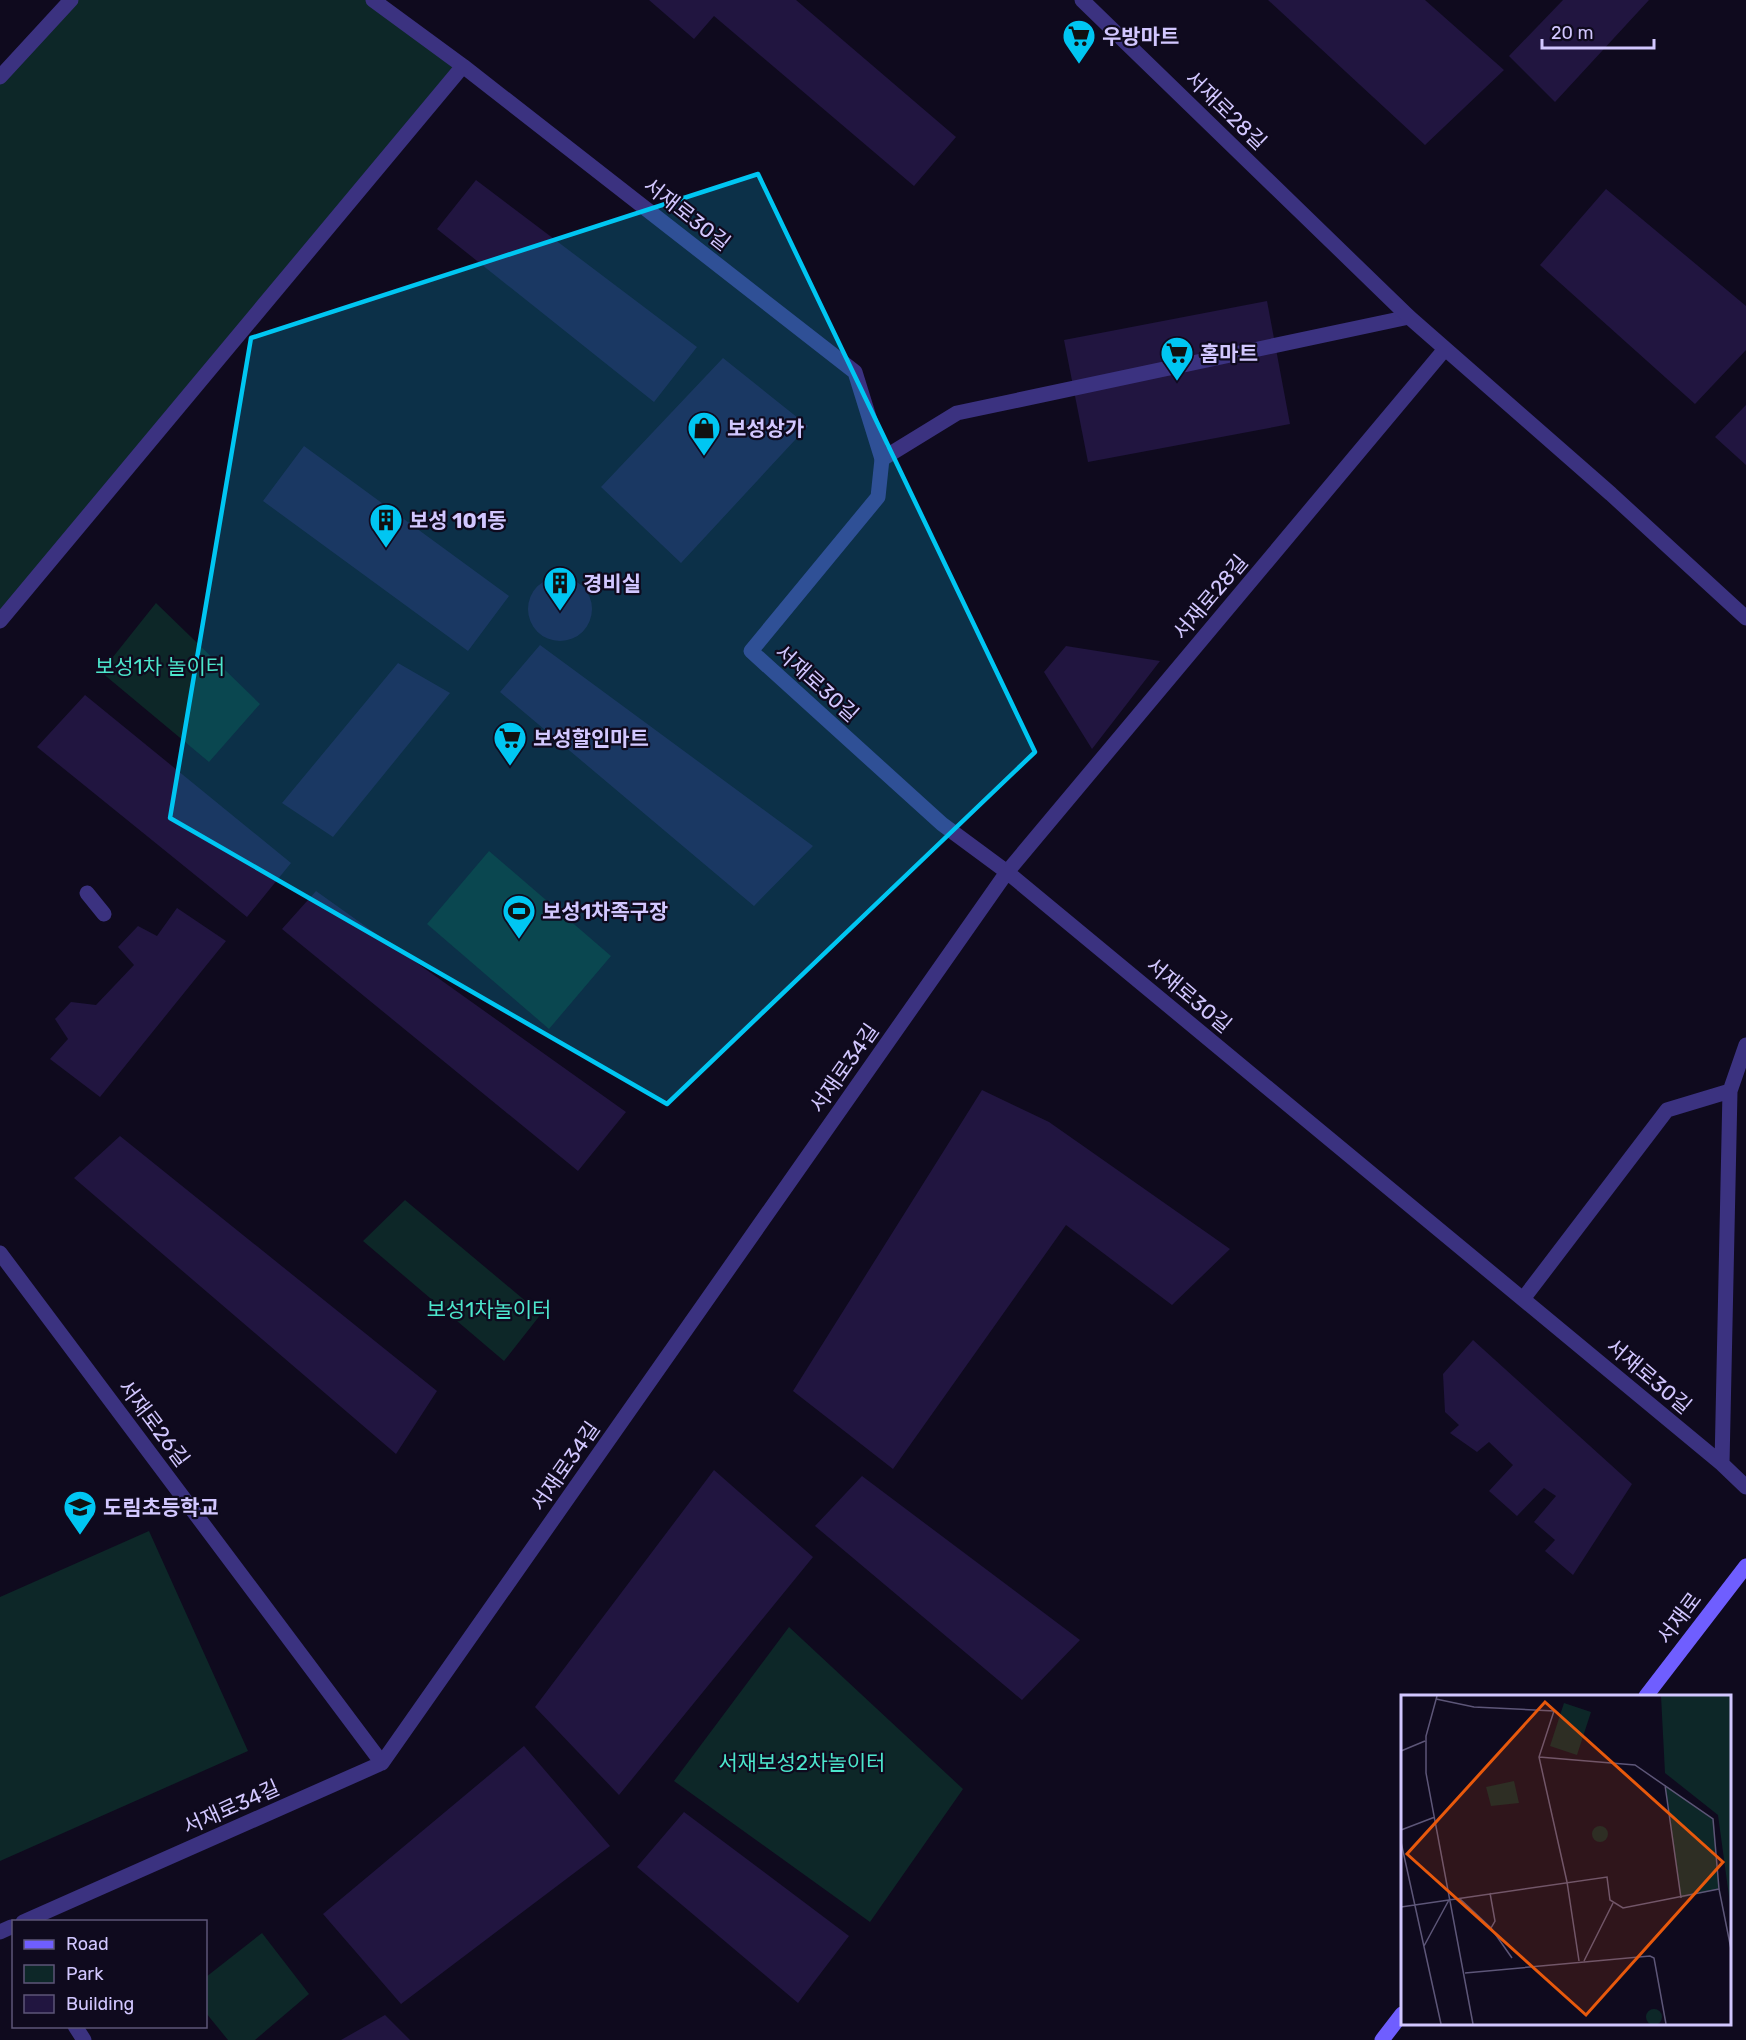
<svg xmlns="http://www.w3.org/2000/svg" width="1746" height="2040" font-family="Rubik,'Noto Sans KR',sans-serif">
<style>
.green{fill:#0d2728}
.building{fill:#211540}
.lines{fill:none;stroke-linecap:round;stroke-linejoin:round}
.lane{stroke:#3b3280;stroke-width:15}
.street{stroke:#3b3280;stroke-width:15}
.secondary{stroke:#6f5eff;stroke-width:15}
.marked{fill:#00c6f2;fill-opacity:0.2;stroke:#00c6f2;stroke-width:4.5;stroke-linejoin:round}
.labels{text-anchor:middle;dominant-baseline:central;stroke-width:4.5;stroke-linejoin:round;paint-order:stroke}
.poi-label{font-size:21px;font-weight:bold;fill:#d2c7ff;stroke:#0f0a1e;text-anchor:start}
.street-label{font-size:21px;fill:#d2c7ff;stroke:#0f0a1e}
.park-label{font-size:21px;fill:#4ce6cc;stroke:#0f0a1e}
.inset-road{fill:none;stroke:#5d5678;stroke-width:1.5}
.view{fill:#e8590c;fill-opacity:0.15;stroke:#e8590c;stroke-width:3}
.inset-edge{fill:none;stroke:#d2c7ff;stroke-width:3}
</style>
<rect width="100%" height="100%" fill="#0f0a1e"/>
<path class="green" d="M71,0H373L463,66L0,621V77Z
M156,603L260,704L209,762L101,672Z
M489,851L611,956L549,1029L427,924Z
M405,1200L541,1314L504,1361L363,1241Z
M149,1531L248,1751L0,1861V1597Z
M789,1627L963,1789L870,1922L674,1781Z
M262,1933L309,1994L255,2040H228L206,2013V1977Z"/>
<path class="building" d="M649,0H796L956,137L914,186L714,16L694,39Z
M1268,0H1425L1504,70L1425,145Z
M1563,0H1649L1555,102L1509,56Z
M476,180L697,347L654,402L437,229Z
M1606,189L1746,306V350L1695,404L1540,265Z
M1267,301L1290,424L1088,462L1064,340Z
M723,358L808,426L681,563L601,487Z
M1746,405V465L1715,437Z
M304,446L509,596L468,651L263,501Z
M528 609a32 32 0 1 1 64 0a32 32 0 1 1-64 0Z
M540,645L813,846L754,906L500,692Z
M1066,646L1160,661L1092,749L1044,672Z
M398,663L450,693L333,837L282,803Z
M85,695L291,863L247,917L37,747Z
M316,891L626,1112L578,1171L282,929Z
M177,908L226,941L100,1097L50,1059L68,1039L55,1019L71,1002L96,1005L134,965L118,947L138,926L157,936Z
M982,1090L1049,1122L1230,1249L1172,1305L1066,1225L893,1469L793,1391Z
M120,1136L437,1391L396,1454L74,1178Z
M1473,1340L1632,1484L1573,1575L1545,1551L1555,1540L1534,1522L1556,1496L1544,1488L1517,1516L1489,1491L1513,1465L1489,1442L1477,1452L1450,1433L1459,1425L1445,1412L1443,1374Z
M714,1470L813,1557L619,1795L535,1707Z
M862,1476L1080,1640L1022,1700L815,1526Z
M524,1746L610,1846L401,2004L323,1914Z
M684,1812L849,1936L798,2003L637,1867Z
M385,2015L410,2040H341Z"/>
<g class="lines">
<path class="lane" d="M882,459L957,413L1409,317
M87,893L104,914"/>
<path class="street" d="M373,0L463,66L855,372L882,459L878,497L751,651L942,824L1007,872L1722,1464L1746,1487
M1082,0L1409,317L1611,494L1746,618
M0,77L71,0
M0,621L463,66
M0,1253L382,1763
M1523,1299L1667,1110L1730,1091
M1722,1464L1730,1091L1746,1045
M23,1922L382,1763L1007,872L1445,349
M0,1932L11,1927
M75,2026L84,2040"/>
<path class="secondary" d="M1646,1696L1746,1566
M1382,2040L1402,2014"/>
</g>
<path class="marked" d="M758,174L1035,752L667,1104L170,818L251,338Z"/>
<defs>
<g id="supermarket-pin" transform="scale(1.725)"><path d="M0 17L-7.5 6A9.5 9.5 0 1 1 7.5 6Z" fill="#00c6f2" stroke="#0f0a1e"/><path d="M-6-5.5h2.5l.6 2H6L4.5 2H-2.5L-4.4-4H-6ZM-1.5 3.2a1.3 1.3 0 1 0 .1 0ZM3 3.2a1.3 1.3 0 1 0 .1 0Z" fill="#111"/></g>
<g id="shop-pin" transform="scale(1.725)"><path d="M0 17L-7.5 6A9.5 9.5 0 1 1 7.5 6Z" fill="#00c6f2" stroke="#0f0a1e"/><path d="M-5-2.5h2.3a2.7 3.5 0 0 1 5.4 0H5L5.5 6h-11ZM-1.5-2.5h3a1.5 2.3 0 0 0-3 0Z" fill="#111"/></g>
<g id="building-pin" transform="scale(1.725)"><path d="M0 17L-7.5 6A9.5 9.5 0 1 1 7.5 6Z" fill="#00c6f2" stroke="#0f0a1e"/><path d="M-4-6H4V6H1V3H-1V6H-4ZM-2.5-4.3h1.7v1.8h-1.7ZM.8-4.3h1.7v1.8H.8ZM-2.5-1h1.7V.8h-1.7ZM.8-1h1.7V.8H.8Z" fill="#111"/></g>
<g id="stadium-pin" transform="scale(1.725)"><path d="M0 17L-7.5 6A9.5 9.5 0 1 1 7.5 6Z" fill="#00c6f2" stroke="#0f0a1e"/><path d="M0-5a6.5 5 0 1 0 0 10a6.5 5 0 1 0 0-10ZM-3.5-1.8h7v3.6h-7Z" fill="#111"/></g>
<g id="school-pin" transform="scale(1.725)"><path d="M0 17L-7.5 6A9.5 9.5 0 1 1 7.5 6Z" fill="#00c6f2" stroke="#0f0a1e"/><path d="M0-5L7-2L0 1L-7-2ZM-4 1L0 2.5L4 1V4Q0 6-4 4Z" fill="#111"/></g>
</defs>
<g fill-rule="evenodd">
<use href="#supermarket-pin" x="1079" y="36"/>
<use href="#supermarket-pin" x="1177" y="353"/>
<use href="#shop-pin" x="704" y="428"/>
<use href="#building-pin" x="386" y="520"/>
<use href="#building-pin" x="560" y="583"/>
<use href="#supermarket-pin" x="510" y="738"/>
<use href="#stadium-pin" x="519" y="911"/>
<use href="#school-pin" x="80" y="1507"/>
</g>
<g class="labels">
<g class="poi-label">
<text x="1102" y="36">우방마트</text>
<text x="1200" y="353">홈마트</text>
<text x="727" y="428">보성상가</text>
<text x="409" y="520">보성 101동</text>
<text x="583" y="583">경비실</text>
<text x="533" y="738">보성할인마트</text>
<text x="542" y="911">보성1차족구장</text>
<text x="103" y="1507">도림초등학교</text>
</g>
<g class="street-label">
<text transform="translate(1226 110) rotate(44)">서재로28길</text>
<text transform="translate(687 214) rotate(38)">서재로30길</text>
<text transform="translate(1210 597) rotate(-50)">서재로28길</text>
<text transform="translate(817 683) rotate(42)">서재로30길</text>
<text transform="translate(1189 995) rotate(40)">서재로30길</text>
<text transform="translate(844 1068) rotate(-55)">서재로34길</text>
<text transform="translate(1649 1376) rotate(40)">서재로30길</text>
<text transform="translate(154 1423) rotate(53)">서재로26길</text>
<text transform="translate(565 1466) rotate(-55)">서재로34길</text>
<text transform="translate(1679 1618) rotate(-53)">서재로</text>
<text transform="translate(231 1807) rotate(-24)">서재로34길</text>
</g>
<g class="park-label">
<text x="160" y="666">보성1차 놀이터</text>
<text x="489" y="1309">보성1차놀이터</text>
<text x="802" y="1762">서재보성2차놀이터</text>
</g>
</g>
<g transform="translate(1401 1695)">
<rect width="330" height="330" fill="#0f0a1e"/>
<path d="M260,1H330V216L317,120L264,78ZM163,8L190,17L176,60L149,51ZM113,86L118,108L90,111L85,92ZM264,90L312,124L318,194L280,203ZM191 139a8 8 0 1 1 16 0a8 8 0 1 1-16 0ZM245 322a8 8 0 1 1 16 0a8 8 0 1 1-16 0Z" fill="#0d2728"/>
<path class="inset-road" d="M36,1L25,41V78L72,329M35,4L73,12L153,16L138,62L166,187L178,266M0,56L24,46M138,62L234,70L312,124L318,194L330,254M264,90L280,203M0,135L34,122M0,147L40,329M89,198L94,226L90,233M58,203L90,233L111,263M0,212L206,182L209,205L222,213L318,194M23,251L49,203M183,266L212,208M64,278L249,261L253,263L265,329"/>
<path class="view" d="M144,7L322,167L185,320L6,159Z"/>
<rect width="330" height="330" class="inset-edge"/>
</g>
<rect x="12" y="1920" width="195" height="108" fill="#0f0a1e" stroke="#5d5678" stroke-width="1.5"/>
<rect x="24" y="1940" width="30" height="9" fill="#6f5eff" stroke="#5d5678" stroke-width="1.5"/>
<text x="66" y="1950" font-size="18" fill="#d2c7ff">Road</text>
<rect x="24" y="1965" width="30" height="18" fill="#0d2728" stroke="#5d5678" stroke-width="1.5"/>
<text x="66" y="1980" font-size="18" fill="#d2c7ff">Park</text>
<rect x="24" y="1995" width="30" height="18" fill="#211540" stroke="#5d5678" stroke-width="1.5"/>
<text x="66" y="2010" font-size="18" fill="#d2c7ff">Building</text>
<path d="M1542 39v9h112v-9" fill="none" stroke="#d2c7ff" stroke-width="3"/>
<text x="1551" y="39" font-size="18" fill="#d2c7ff" stroke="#0f0a1e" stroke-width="4.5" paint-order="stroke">20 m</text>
</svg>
